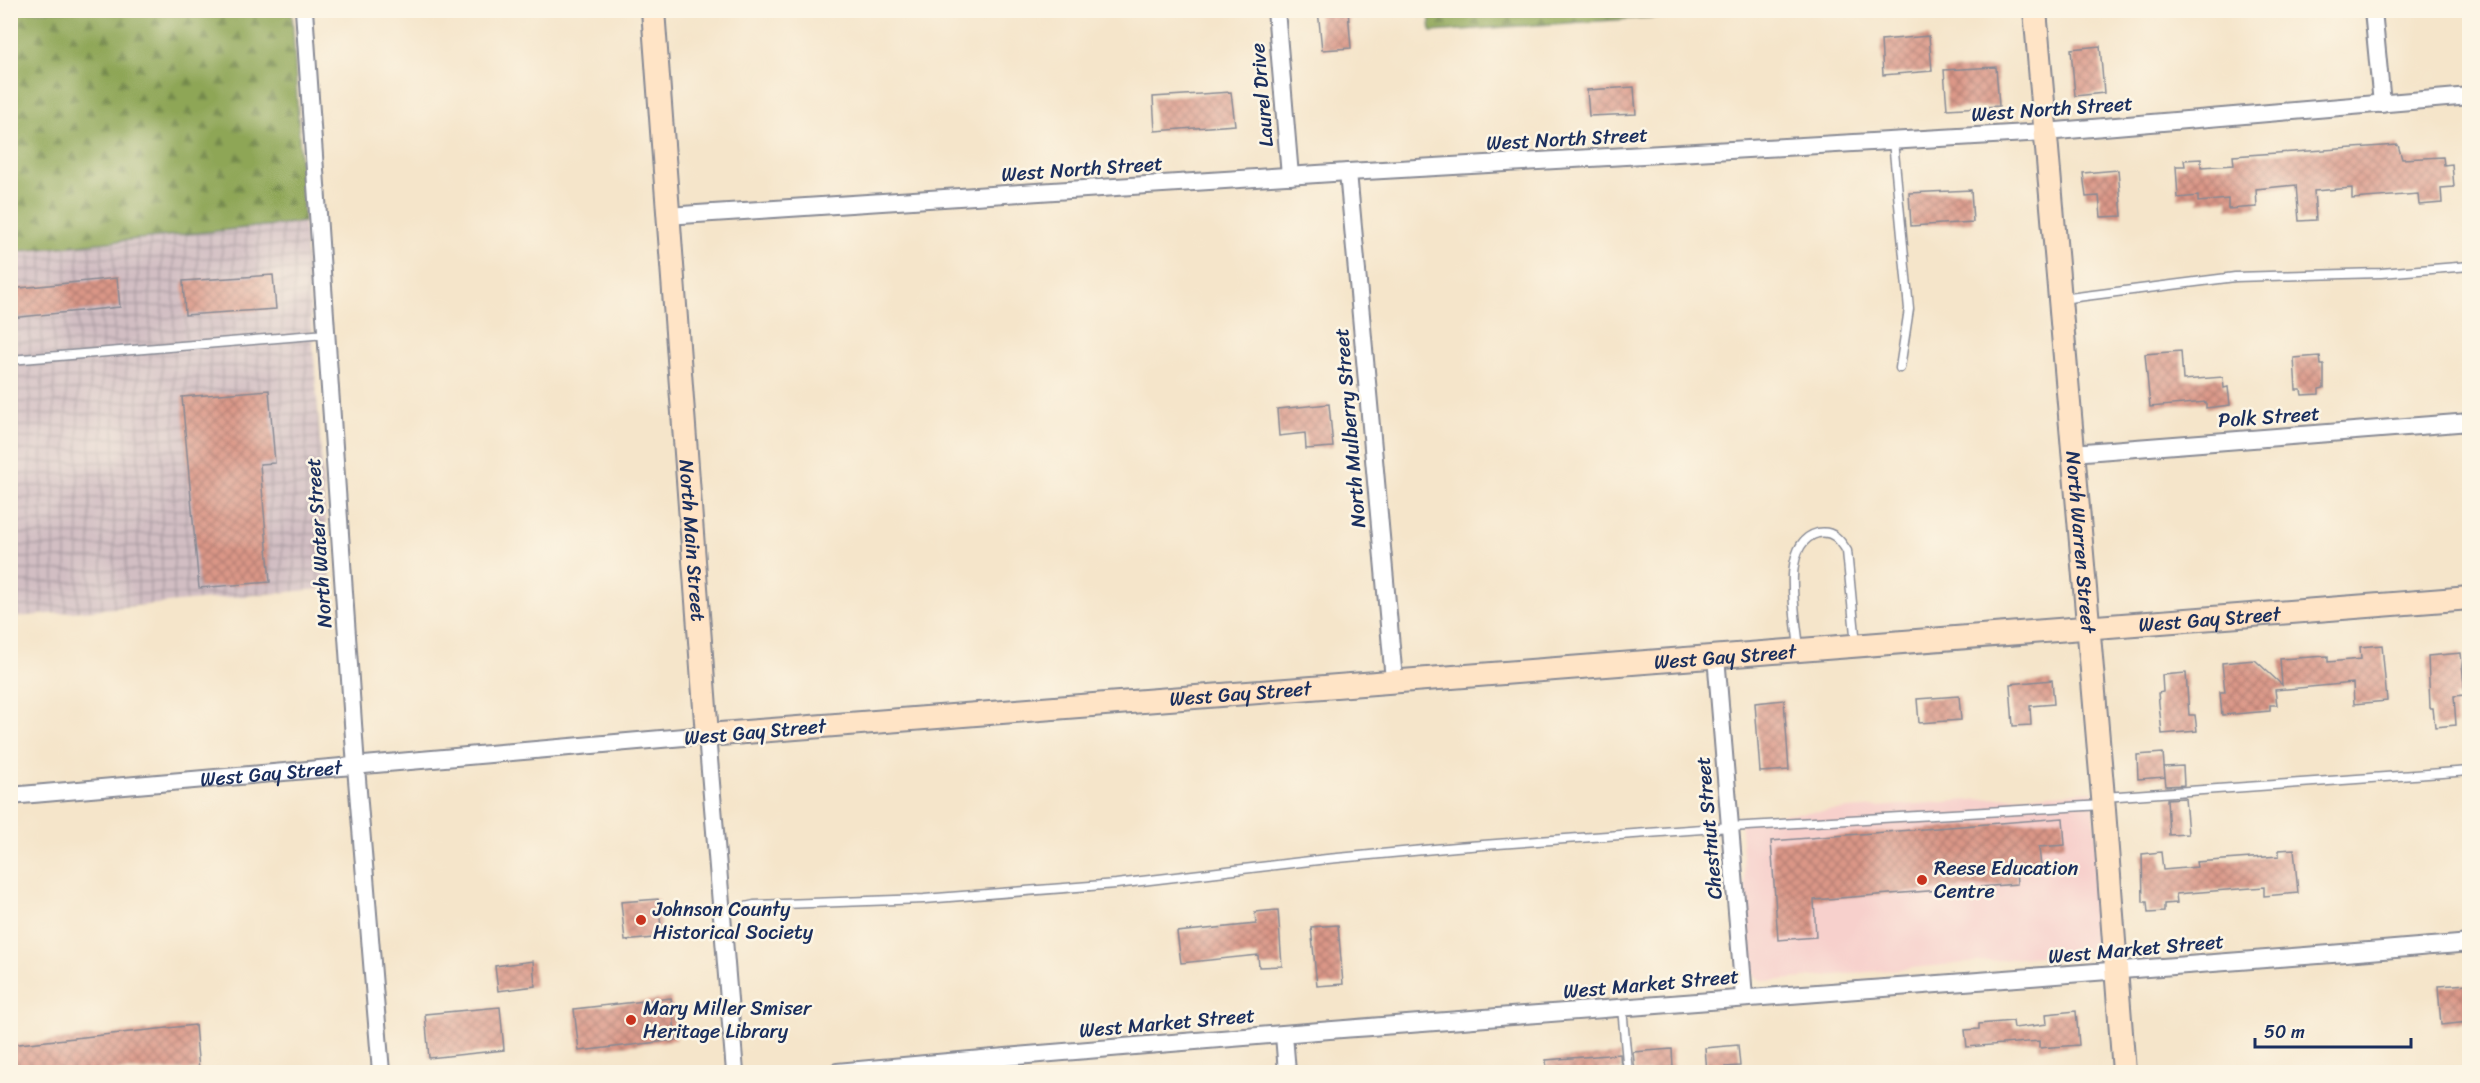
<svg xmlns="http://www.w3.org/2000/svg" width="2480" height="1083" font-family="Sriracha,sans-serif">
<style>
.built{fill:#f7d0cc}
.industrial{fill:url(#industrial-grid)}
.forest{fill:url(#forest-firs);stroke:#546a5a;stroke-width:1.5}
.building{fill:url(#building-cross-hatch)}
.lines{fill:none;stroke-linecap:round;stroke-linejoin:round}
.lane-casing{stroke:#888a94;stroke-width:11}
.street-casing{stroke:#888a94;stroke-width:20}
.secondary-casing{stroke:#888a94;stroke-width:26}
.lane{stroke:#fff;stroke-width:8}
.street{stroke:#fff;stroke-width:16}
.secondary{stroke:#ffe4c6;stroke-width:22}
.poi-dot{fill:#c8321e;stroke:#fcf5e5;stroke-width:2}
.labels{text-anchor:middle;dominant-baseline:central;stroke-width:5;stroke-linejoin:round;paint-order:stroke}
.street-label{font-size:20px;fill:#1b2f5e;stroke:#fcf5e5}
.poi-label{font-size:20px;fill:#1b2f5e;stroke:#fcf5e5;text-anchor:start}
</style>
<defs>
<pattern id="industrial-grid" width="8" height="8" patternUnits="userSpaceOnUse" patternTransform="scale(1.5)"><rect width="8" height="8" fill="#d2bec3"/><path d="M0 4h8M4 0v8" fill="none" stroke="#aa9ba2"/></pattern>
<pattern id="forest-firs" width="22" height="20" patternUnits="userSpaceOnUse" patternTransform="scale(1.5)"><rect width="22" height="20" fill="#8ea657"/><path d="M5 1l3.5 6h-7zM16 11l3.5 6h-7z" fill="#73884b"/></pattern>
<pattern id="building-cross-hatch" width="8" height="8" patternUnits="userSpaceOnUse" patternTransform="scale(1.5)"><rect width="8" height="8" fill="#db9787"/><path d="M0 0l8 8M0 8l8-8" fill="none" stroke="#b17c72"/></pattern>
</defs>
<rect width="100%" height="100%" fill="#fcf5e5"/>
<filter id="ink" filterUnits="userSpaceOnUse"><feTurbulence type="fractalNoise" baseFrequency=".0167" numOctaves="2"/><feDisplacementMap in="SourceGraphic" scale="12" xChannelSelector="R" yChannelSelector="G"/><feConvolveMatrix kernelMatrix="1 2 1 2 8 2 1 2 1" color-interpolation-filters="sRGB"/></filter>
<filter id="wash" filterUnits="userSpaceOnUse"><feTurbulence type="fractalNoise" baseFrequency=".008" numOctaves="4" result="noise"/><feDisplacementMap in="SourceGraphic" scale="24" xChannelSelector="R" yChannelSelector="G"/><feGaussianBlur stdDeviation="1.35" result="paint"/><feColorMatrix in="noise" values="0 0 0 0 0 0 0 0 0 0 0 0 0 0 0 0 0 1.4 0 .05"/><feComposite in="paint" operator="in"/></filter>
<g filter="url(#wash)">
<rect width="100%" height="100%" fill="#f5e5ca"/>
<path class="built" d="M2093,791L2103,946L2098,951L1770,981L1761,980L1754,975L1751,968L1740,817Z"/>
<path class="industrial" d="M304,222L331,588L17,617L10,543V252Z"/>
<path class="forest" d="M10,11H292L304,222L11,252Z
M1704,11V14L1431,32L1429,11Z"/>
<g id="blocks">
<path class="building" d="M1318,10H1348L1351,48L1322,50Z
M1929,36L1932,71L1883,75L1881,40Z
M2100,46L2104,93L2075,96L2071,49Z
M1996,67L1999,106L1947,109L1944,70Z
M1634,87L1636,114L1589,116L1587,90Z
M1231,92L1235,125L1155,131L1153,97Z
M2398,145L2402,159L2443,157L2444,165L2452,164L2454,187L2441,188L2442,203L2419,205L2418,194L2352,199V188L2314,191L2316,220L2299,221L2296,185L2256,189L2257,207L2228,209V199L2198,202V196L2178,198L2176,166H2185L2184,160L2201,159V167L2234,165L2233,156Z
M2118,170L2122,216L2101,217L2099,196L2086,197L2083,173Z
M1971,190L1973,222L1911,226L1909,193Z
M273,275L276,309L185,315L183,281Z
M117,278L120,307L10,318V289Z
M2181,351L2183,380L2223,377L2224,388L2228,387L2230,405L2206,408V402L2150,407L2145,354Z
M2320,356L2321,365H2324V388L2319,389V394L2302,395L2301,390H2296L2294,358Z
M269,390L275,463L260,464L270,582L199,588L182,397Z
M1329,404L1333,447L1306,449L1305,433L1279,436L1277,409Z
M2382,645L2387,701L2354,704L2353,683L2275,690L2277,705H2270V711L2222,715L2220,692H2225L2222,663L2255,660L2282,685L2280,659L2328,656V662L2361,659L2360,647Z
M2461,653L2465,695L2454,696L2456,725L2435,727L2433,708H2430L2428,656Z
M2186,673L2189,715H2195L2197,731L2162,734L2158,693L2163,692L2162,675Z
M2052,680L2054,704L2030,706L2031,725L2013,726L2010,684Z
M1959,696L1961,720L1919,723L1917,699Z
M1784,700L1789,770L1760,772L1755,703Z
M2163,753L2165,777L2138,779L2137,755Z
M2183,766L2184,785L2166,786L2164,767Z
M2185,798L2188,834L2169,835L2167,799Z
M2063,818L2065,845L2039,847L2041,867L2016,869L2017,884L1814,900L1816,937L1778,940L1771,841Z
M2294,849L2298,893L2264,896V887L2176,894L2177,903L2164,904V912L2148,913L2147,902H2143L2142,854L2161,852L2163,870L2197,867L2196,862L2279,856V850Z
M658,899L662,937L625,941L621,902Z
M1278,910L1282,966L1259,967L1258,955L1181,963L1177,932L1256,924L1255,912Z
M1338,925L1343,984L1317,986L1311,927Z
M533,961L535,986L498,991L495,966Z
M2469,984V1022L2441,1025L2438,986Z
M671,998L676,1040L579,1051L574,1009Z
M500,1007L504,1050L429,1058L425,1014Z
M2076,1011L2079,1045L2039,1048V1041L1967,1047L1965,1030L1979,1029V1024L2013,1021L2014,1028L2047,1024L2046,1014Z
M195,1025L199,1070L10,1072V1045Z
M1738,1045L1740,1066L1726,1067V1072H1707L1705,1048Z
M1672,1049L1673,1067L1662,1068V1072H1635L1633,1052Z
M1620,1054L1621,1070L1547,1072L1546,1060Z"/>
</g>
</g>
<g filter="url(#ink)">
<use href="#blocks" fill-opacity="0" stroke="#888a94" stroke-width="1.5"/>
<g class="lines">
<g class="lane-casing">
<path id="lane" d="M1893,141L1909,309L1900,368
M2061,299L2235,277L2381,273L2470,266
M10,360L326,334
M1799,649C1797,619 1778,543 1818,533C1833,530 1840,540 1847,551L1856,645
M2104,797L2470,771
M722,912L754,905L924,899L1116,884L1327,859L1456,847L1730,827L2103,805
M1622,1008L1628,1072"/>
</g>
<g class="street-casing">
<g id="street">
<path d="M304,10L356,767L381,1072"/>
<path d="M1276,10L1290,176"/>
<path d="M2373,10L2382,104"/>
<path d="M1348,172L1394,680"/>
<path d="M666,216L1348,172L2045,132L2470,96"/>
<path d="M2072,453L2470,422"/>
<path d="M1716,656L1744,997"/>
<path id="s1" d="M10,796L707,735L735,1072"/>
<path d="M1284,1035L1287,1072"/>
<path d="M837,1072C1380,1022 1925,987 2470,943"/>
</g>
</g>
<g class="secondary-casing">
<g id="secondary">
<path id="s2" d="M653,10L707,735C1294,688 1882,646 2470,598"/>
<path id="s3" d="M2035,10L2103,797L2124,1072"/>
</g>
</g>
<use href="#lane" class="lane"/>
<use href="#street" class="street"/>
<use href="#secondary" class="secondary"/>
</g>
</g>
<g class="poi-dot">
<circle cx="1922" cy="880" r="6"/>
<circle cx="641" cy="920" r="6"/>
<circle cx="631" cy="1020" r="6"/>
</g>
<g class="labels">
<g class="street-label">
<text transform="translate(1262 95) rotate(-95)">Laurel Drive</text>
<text transform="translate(2052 109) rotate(-4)">West North Street</text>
<text transform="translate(1567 139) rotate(-3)">West North Street</text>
<text transform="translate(1082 169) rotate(-4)">West North Street</text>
<text transform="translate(2269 417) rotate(-4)">Polk Street</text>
<text transform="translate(1350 428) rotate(-95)">North Mulberry Street</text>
<text stroke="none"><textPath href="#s3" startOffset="534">North Warren Street</textPath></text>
<text stroke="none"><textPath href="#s2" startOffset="532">North Main Street</textPath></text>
<text transform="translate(319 543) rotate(-94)">North Water Street</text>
<text stroke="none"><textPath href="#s2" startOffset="2234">West Gay Street</textPath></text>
<text stroke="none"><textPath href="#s2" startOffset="1748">West Gay Street</textPath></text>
<text stroke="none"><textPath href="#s2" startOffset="1262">West Gay Street</textPath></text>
<text transform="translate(755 732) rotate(-5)">West Gay Street</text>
<text stroke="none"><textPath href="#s1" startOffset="262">West Gay Street</textPath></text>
<text transform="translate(1709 828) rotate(-95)">Chestnut Street</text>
<text transform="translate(2136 949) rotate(-5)">West Market Street</text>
<text transform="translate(1651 984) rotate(-5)">West Market Street</text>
<text transform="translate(1167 1023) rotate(-5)">West Market Street</text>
</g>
<g class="poi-label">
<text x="1934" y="868">Reese Education<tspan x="1934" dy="23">Centre</tspan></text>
<text x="653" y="909">Johnson County<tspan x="653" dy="23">Historical Society</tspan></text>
<text x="643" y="1008">Mary Miller Smiser<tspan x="643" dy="23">Heritage Library</tspan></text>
</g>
</g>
<rect width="2480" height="1083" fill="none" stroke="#fcf5e5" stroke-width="36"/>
<path d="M2255 1038v9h156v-9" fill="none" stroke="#1b2f5e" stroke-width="3"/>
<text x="2264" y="1038" font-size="18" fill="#1b2f5e" stroke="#fcf5e5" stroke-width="4.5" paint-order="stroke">50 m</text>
</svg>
